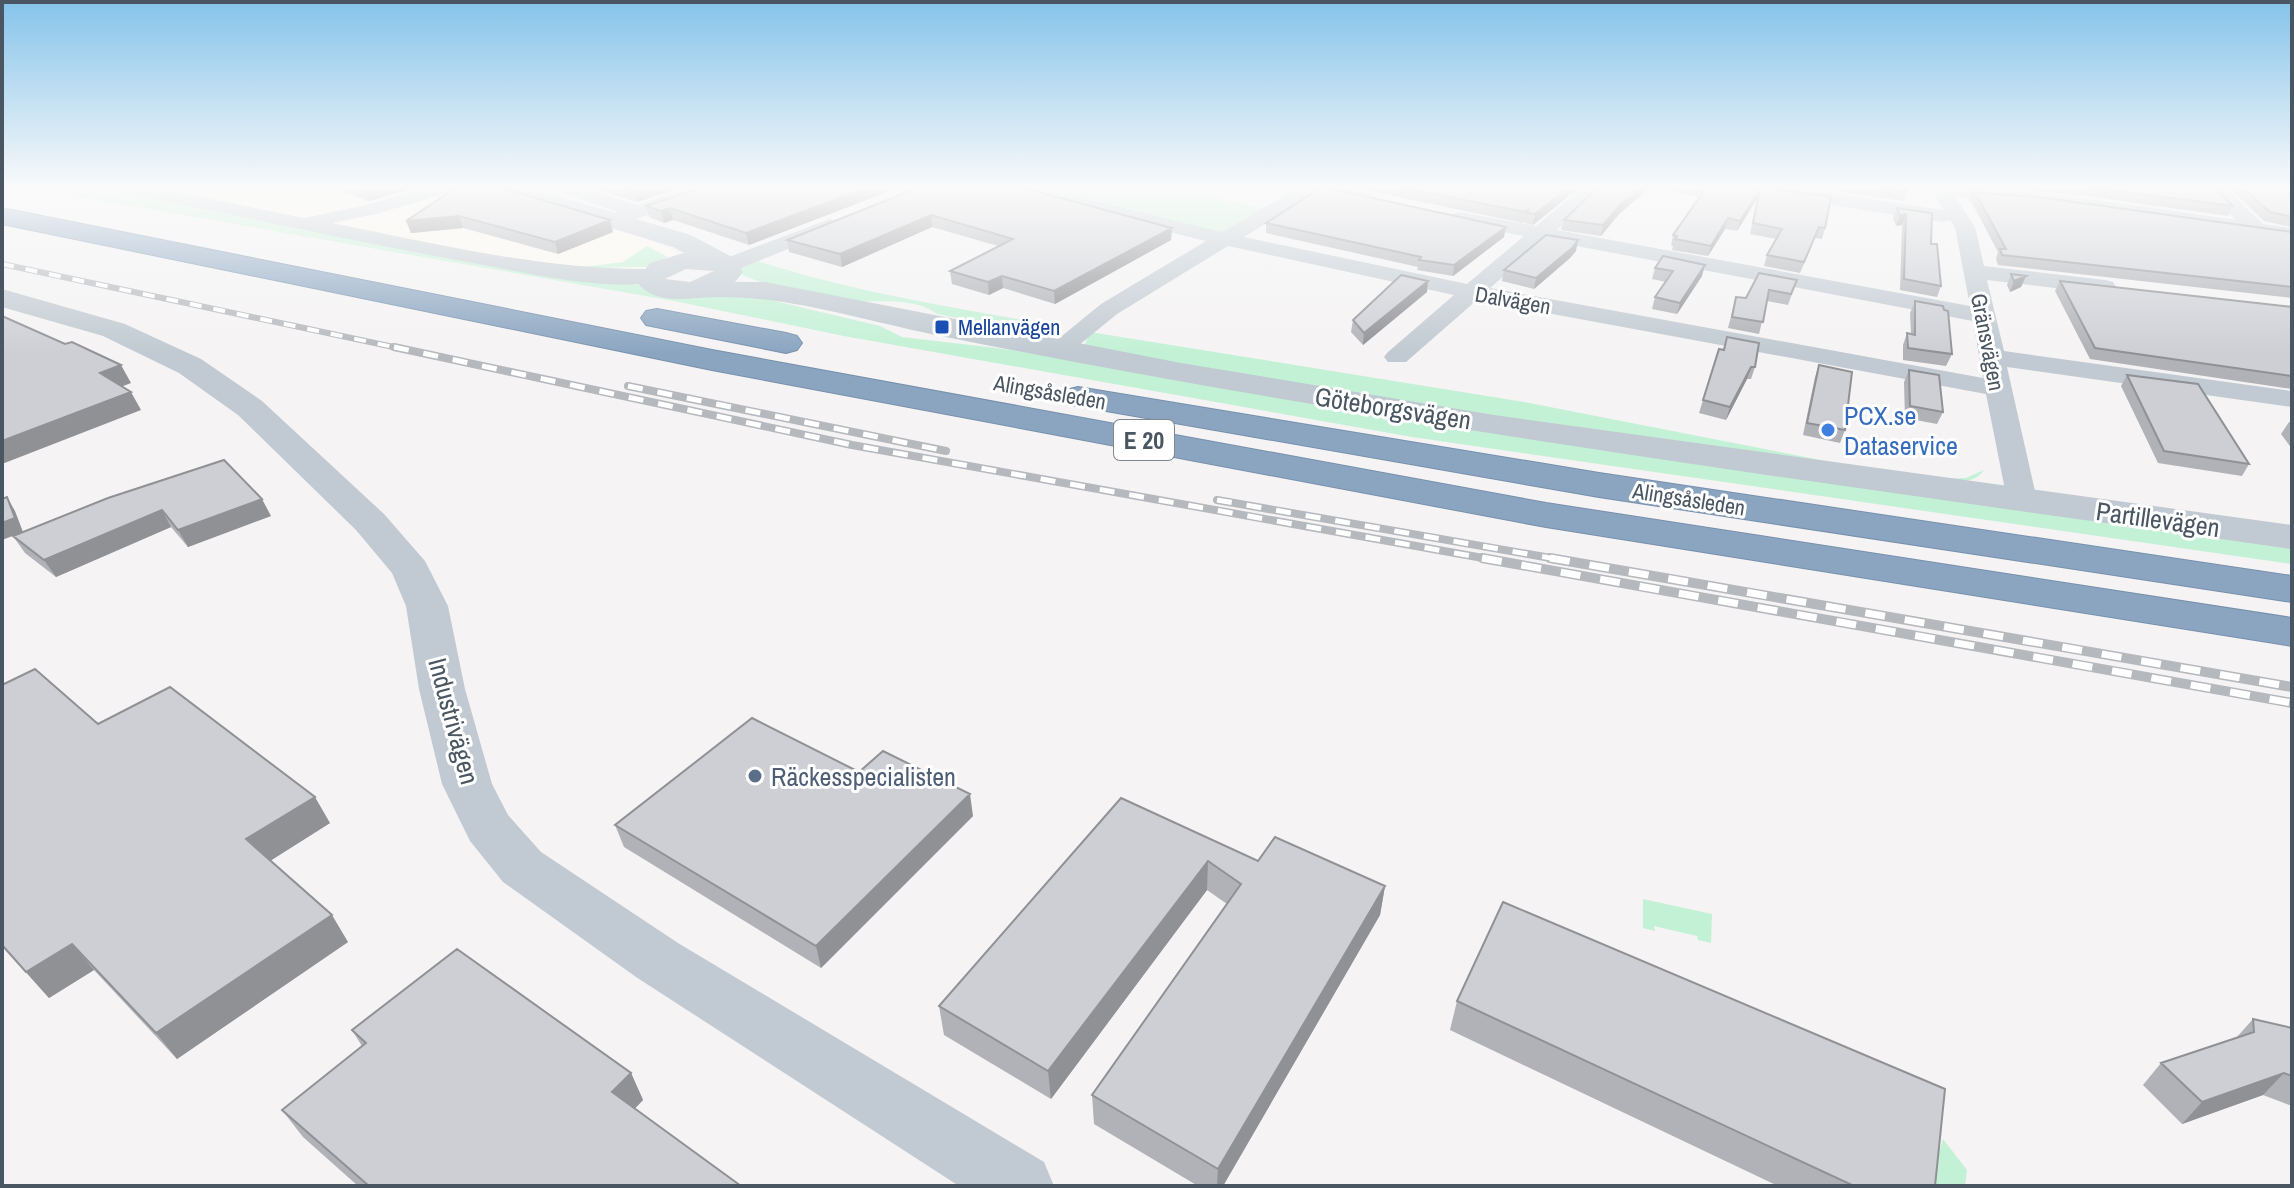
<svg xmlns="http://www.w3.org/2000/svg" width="2294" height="1188" font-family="'Archivo Narrow',sans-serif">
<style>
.commercial{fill:#fdf9ef}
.green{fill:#c3f1d5}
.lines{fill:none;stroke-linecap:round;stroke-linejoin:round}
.motorway-casing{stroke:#7690ad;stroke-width:2}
.minor{fill:#c1cad2;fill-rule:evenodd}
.tertiary{fill:#c1cad2;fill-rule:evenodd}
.motorway{fill:#8ba5c1;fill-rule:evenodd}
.rail-far2-casing{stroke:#b5b8bd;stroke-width:6}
.rail-far1-casing{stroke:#b5b8bd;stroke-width:8}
.rail-casing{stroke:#b5b8bd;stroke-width:10}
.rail-far2{stroke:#fff;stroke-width:4;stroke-dasharray:12;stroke-linecap:butt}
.rail-far1{stroke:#fff;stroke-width:5;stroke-dasharray:15;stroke-linecap:butt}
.rail{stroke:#fff;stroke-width:7;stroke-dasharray:20;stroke-linecap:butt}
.wall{fill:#b0b2b7}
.shaded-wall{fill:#909195}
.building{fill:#cdcfd5;stroke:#909195;stroke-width:2}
.transit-dot{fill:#1a4fb4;stroke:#fff;stroke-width:3}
.shop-dot{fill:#3f7fe0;stroke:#fff;stroke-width:3}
.service-dot{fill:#5c6f8a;stroke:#fff;stroke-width:3}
.labels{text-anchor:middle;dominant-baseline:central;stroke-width:6;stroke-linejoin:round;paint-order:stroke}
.far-street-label{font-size:22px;fill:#4a5661;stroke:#fff}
.far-transit-label{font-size:22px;fill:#164399;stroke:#fff;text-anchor:start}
.shield{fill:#fff;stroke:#808990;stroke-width:2}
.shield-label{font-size:24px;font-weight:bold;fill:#4a5661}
.street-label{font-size:26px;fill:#4a5661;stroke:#fff}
.shop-label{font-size:26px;fill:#366cbe;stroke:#fff;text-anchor:start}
.service-label{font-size:26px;fill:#4e5e75;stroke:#fff;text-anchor:start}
</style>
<rect width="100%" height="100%" fill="#f5f3f3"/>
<path class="commercial" d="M136,187H454L602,228L633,233L675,251L673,258L661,265L636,270L581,272Z"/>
<path class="green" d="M23,187H90L592,280L758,297L880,326L902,337L996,348L2292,544V564L1412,437L844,336L674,301Z
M1058,187H1167L1262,208L1221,233L1049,191Z
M647,246L668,257L646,267L575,268L623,262Z
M755,260C854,293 958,308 1061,327L1059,332L1044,335L937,314C912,295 875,304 846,300C812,297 774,289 743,275L740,272L742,265Z
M1090,332L1524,402L1872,470L1933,479L1966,478L1984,470C1972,487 1949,481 1931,481L1505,420L1093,349L1085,344Z
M1643,899L1712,914L1711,943L1698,940L1697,936L1654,926L1655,931L1643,928Z
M1943,1139L1967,1170L1965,1186H1929C1932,1166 1938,1158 1943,1139Z"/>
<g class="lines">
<g class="motorway-casing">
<path id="motorway" d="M2,208L712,350L1546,503L2292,618V646L1546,527L712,370L2,224Z
M657,309L786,333L797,336L802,343L797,350L786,353L646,325L641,318L646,311Z
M1078,387L1599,473L2292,576V602L1599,497L1066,404L1061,397L1066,390Z"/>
</g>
<path class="minor" d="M114,187H152L304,218L366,205L428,187H456L454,191L376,214L332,223C437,244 544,270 651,269L659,271L662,276L659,281C615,292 535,275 489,266C367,244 246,217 124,193Z
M493,187H514L504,193Z
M552,187H580L637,205L691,187H718L715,191L616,226L606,220L618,212L555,191Z
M1299,187H1339L1373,194L1376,198L1366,204L1315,193L1244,237L1467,284L1524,236L1453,222L1450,218L1453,214L1460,212L1536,226L1583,187H1603L1557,230L1970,306L1955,227L1950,220L1943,222L1754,193L1744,187H1789L1944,210L1934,194L1924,191L1922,187C2027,187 2131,205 2236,220L2204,187H2225L2263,224L2292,228V240L2041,204L1955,197L1975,227L1984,266L2105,280L2113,282L2116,287L2113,292L2105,294L1987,280L2004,351L2292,391V407L2007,367L2037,500L2033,506L2022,509L2011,506L2007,500L1986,394L1477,300L1406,362H1388L1384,357L1388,352L1454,295L1228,246L1117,314L1068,354H1050L1046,349L1101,304L1206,241L1054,203L1051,199L1054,195L1061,193L1222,232ZM1545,240L1973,321L1983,378L1490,288Z
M830,219L837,221L840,225L837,229L734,271L726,273L715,266L718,261Z"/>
<path class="tertiary" d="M490,187H526L691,235L734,258L743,272L735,282H765L1181,363L1494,415L2292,525V549C1835,485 1383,425 931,334C858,319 772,291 697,298C675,300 651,301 636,281L650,263L684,253L673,247L494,192ZM686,269L714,271L690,282L665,279Z
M2,289L125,324L201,359L262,401L384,514L425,561L448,606L465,689L492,784L508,815L541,852L678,943L1044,1162L1054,1186H959L636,977L503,882L470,841L442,784L419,689L406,606L392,573L356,530L238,415L179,373L103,336L2,307Z"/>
<use href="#motorway" class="motorway"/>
<g class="rail-far2-casing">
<path id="rail-far2" d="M2,264L403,349"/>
</g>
<g class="rail-far1-casing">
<path id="rail-far1" d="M394,347L852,445L1494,560
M628,386L946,451
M1217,500L1562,560"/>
</g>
<g class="rail-casing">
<path id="rail" d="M1482,558L2292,703
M1550,558L2292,687"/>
</g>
<use href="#rail-far2" class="rail-far2"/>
<use href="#rail-far1" class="rail-far1"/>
<use href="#rail" class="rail"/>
</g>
<path class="wall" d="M328,187H418L369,201Z
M457,187L613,232L558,254L463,228L411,233Z
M535,187H550L551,191Z
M588,187H683L637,202Z
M702,187H900L749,245L673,220L664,223L649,217L646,206Z
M920,187L1172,228L1171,240L1055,304L1003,288L989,295L952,284L950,271L998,246L932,227L842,267L789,252L787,240Z
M1230,187H1249L1244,190Z
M1350,187H1580L1533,225L1525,223V221L1523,223Z
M1598,187H1760L1825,228L1822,239L1815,238L1800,273L1764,266L1767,255L1776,239L1750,234L1757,199L1737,231L1725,229L1708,256L1672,250L1673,246H1671L1673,235L1700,197L1650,187L1619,214L1601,236L1561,230L1564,220Z
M1806,187H1907V191L1904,201Z
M1981,187H2214L2233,206L2228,216L2079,195Z
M2228,187H2292V227L2264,221Z
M1972,192L2292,232V298L1998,265L1996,259L1998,252L1971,201H1968Z
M1897,208L1932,213L1931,244L1941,286L1937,297L1900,290L1902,225L1896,226L1893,218Z
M1266,223L1504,237L1453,276L1417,270L1418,267L1266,233Z
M1576,251L1570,258L1534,289L1502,281L1504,270Z
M1655,268L1702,276L1677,314L1652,309L1655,297L1666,282L1652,279Z
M2011,274L2026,276L2021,287L2010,292L2007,285Z
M1797,280L1788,305L1767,301L1759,334L1728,328L1736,297L1746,298Z
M2060,281L2292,307V389L2090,359L2055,291Z
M1427,292L1363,345L1351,332L1353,320Z
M1915,301L1952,354L1946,366L1903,360V345L1907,333L1911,334L1910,313Z
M1727,337L1755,367L1751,379H1747L1726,420L1699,413L1719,349L1723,350Z
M1819,365L1845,430L1840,443L1803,435L1815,377Z
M1909,370L1943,412L1937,424L1905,418L1904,382Z
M2127,375L2249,464L2242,476L2158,463L2121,386Z
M2289,422H2292V449L2281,434Z
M108,498L271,516L188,547L171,527L56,577L25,553L13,536Z
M98,724L330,823L270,861L348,942L177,1059L94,970L49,998L2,946Z
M859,772L973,816L821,968L624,847L615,825Z
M1121,798L1258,861L1385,886L1380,915L1223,1186H1198L1094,1124L1092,1095L1227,904L1207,890L1051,1099L944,1035L939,1006Z
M1457,1001L1935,1186H1778L1450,1030Z
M2253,1019L2292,1028V1106L2263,1095L2182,1124L2143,1085L2161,1063L2236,1038Z
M352,1030L631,1073L643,1100L635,1108L741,1186H358L303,1137L282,1110L362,1046Z"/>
<path class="shaded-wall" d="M364,187H418L369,201Z
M646,187H683L637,202L634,190Z
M869,187H900L749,245L746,233Z
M1570,187H1580L1533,225L1535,214Z
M1642,187H1651L1619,214L1601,236L1603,225L1621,204Z
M1760,189L1757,199L1737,231L1740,221Z
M670,208L673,220L664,223L661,211Z
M1906,214L1902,225L1896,226L1900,216Z
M931,215L932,227L842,267L840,254Z
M459,216L463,228L411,233L406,221Z
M1728,218L1725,229L1708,256L1711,246Z
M610,220L613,232L558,254L555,242Z
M1506,227L1504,237L1453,276L1454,265Z
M1172,228L1171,240L1055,304L1054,291Z
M1578,240L1576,251L1570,258L1534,289L1536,278Z
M1705,265L1702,276L1677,314L1680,303Z
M1002,276L1003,288L989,295L988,282Z
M2026,276L2021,287L2010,292L2014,281Z
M1428,281L1427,292L1363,345L1364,333Z
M121,365L131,383L110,391L100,373Z
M1751,367L1747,379L1726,420L1730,407Z
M131,392L141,410L2,464V441Z
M7,497L15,511L23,532L2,540V523Z
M262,499L271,516L188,547L178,530Z
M162,510L171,527L56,577L44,560Z
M970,794L973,816L821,968L816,946Z
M315,797L330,823L262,866L246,839Z
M1208,861L1207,890L1051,1099L1048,1071Z
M1385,886L1380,915L1223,1186H1217L1218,1169Z
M332,915L348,942L177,1059L156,1033Z
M72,944L94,970L49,998L26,972Z
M631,1073L643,1100L625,1119L612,1092Z
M2284,1073L2263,1095L2182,1124L2202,1102Z"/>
<path class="building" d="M457,187H499L610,220L555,242L459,216L406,221Z
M622,187H646L634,190Z
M702,187H869L746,233L670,208L661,211L646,206Z
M920,187H1020L1172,228L1054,291L1002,276L988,282L950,271L1013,239L931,215L840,254L787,240Z
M1322,187L1506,227L1454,265L1419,260L1421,257L1266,223Z
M1399,187H1570L1535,214L1527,213L1529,209L1525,212Z
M1598,187H1642L1621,204L1603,225L1564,220Z
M1701,187H1760L1831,197L1825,228L1819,227L1804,262L1767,255L1782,229L1753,223L1760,189L1740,221L1728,218L1711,246L1675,239L1677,236L1673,235L1706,188Z
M1877,187H1907V191Z
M2089,187H2214L2233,206Z
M2242,187H2292V217L2270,212Z
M1972,192L2045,198L2292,232V287L2002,255L2000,249H2006L1975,192Z
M1897,208L1932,213L1931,244H1937L1941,286L1904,279L1906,214L1900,216Z
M1546,235L1578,240L1572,248L1536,278L1504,270Z
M1663,256L1705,265L1680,303L1655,297L1673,271L1655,268Z
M1759,273L1797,280L1791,294L1769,290L1763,322L1732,317L1736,297L1746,298Z
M2011,274L2026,276L2014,281Z
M1401,275L1428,281L1364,333L1353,320Z
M2060,281L2292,307V376L2095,348Z
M1915,301L1943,306L1944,310L1948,311L1952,354L1908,348L1907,333L1915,335Z
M2,316L65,344L72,342L121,365L100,373L131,392L2,441Z
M1727,337L1759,343L1755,367H1751L1730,407L1703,400L1719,349L1724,350Z
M1819,365L1852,372L1845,430L1807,423Z
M1909,370L1939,375L1943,412L1910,406Z
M2127,375L2198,384L2249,464L2164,451Z
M224,460L262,499L178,530L162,510L44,560L13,536L108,498Z
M7,497L15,518L2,523V499Z
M35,669L98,724L170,687L315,797L246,839L332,915L156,1033L72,944L26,972L2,945V685Z
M752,718L859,772L883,751L970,794L816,946L615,825Z
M1121,798L1258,861L1275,837L1385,886L1218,1169L1092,1095L1241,884L1208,861L1048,1071L939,1006Z
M1503,902L1945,1089L1935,1186H1854L1457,1001Z
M457,949L631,1073L612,1092L741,1186H369L282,1110L366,1043L352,1030Z
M2253,1019L2292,1028V1076L2284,1073L2202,1102L2161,1063L2254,1032Z"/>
<linearGradient id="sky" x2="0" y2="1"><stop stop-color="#85c3ea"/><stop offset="0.53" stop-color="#fafafa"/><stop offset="1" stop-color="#fafafa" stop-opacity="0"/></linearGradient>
<rect width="2294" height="353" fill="url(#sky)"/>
<rect class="transit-dot" x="934" y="319" width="16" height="16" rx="4"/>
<circle class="shop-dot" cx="1828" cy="430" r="8"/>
<circle class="service-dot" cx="755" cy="776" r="8"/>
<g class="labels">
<g class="far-street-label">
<text transform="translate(1513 300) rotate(10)">Dalvägen</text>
<text transform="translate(1988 342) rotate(79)">Gränsvägen</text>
<text transform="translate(1050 392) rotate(10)">Alingsåsleden</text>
<text transform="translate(1689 499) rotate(9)">Alingsåsleden</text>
</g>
<g class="far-transit-label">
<text x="958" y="327">Mellanvägen</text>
</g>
<rect class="shield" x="1114" y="420" width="60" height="40" rx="6"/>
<g class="shield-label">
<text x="1144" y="440">E 20</text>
</g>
<g class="street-label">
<text transform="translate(1393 408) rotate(9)">Göteborgsvägen</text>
<text transform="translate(2158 519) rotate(8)">Partillevägen</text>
<text transform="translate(454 721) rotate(75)">Industrivägen</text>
</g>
<g class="shop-label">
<text x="1844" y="415">PCX.se<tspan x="1844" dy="30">Dataservice</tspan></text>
</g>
<g class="service-label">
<text x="771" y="776">Räckesspecialisten</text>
</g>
</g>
<rect width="2294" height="1188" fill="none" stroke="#4a5661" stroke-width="8"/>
</svg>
